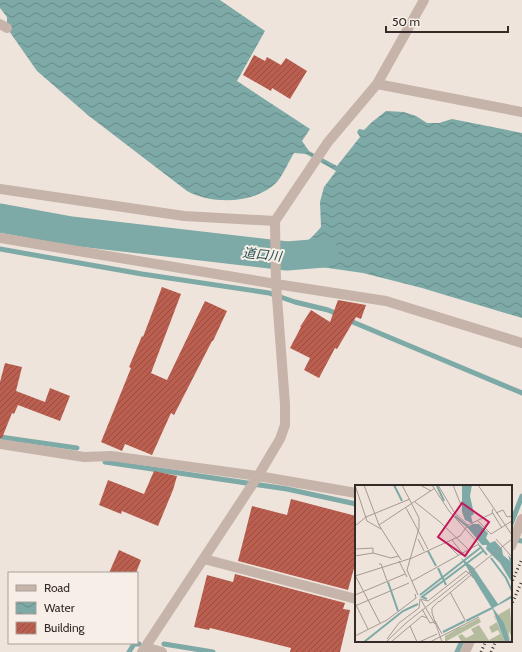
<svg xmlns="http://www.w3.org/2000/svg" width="522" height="652" font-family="Cabin,'Noto Sans JP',sans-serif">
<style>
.water{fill:url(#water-waves)}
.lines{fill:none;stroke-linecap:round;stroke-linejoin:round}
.stream{stroke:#7da9a7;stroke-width:5}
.river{stroke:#7da9a7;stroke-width:29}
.building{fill:url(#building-hatch)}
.minor{stroke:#c6b3a9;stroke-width:10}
.rail{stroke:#342a28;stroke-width:3;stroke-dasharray:1 3;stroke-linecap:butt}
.labels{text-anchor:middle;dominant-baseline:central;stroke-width:4;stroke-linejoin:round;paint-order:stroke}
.water-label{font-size:13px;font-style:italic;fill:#225150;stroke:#f7eee7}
.inset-river{fill:none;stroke:#7da9a7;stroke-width:2}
.inset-road{fill:none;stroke:#a49a93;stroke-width:1}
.view{fill:#c2185b;fill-opacity:0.15;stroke:#c2185b;stroke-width:2}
.inset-edge{fill:none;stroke:#342a28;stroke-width:2}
</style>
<defs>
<pattern id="water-waves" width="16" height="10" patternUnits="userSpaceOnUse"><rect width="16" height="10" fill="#7da9a7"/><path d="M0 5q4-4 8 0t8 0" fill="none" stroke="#678a88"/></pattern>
<pattern id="building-hatch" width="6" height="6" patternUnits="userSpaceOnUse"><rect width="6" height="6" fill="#ba5f4f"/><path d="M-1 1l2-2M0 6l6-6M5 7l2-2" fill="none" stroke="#984f42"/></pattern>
</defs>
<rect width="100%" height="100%" fill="#efe4db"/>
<path class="water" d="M0,0H220L265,31L237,81L310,129L302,141L309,151L337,166L360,137L357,132L359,129L364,130L372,122L386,111L404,112L416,116L427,123H439L452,119L522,133V318L422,288L363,273L307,265L292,269H285L283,247C303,247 308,242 321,227L320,202L324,187L336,171L306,154L294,153C289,161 283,175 277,182C255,204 213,205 187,191L89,116L37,71L7,28V17L0,8Z"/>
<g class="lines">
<path class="stream" d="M0,249L142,274L269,293L295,302L328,310L340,315
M348,320L522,393
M0,437L77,448
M105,462L287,489L356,504
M511,524L522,496
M517,540L522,541
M164,644L213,652
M129,652L134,644H139
M457,652L462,641"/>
<path class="river" d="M0,218L71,231L287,256L324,253"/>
</g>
<path class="building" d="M254,55L265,61L267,57L281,65L286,58L307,71L290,99L272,88L271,91L243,75Z
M162,287L181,294L151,373L167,380L205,301L227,311L213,341H212L174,415L171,413L152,455L125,444L122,451L101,442L131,368L129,367L142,336L143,337Z
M338,300L366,305L361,319L356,317L337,349L335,348L319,378L304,370L310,358L290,348L301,327H300L311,310L330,322Z
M5,363L22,367L16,391L45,402L50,388L70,396L60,421L18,405L14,414L12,413L2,438H0V382Z
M154,471L177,476L173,490L158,526L122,511L121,514L99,505L108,480L144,494Z
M291,499L356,516V561L348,590L238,561L252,506L287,515Z
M119,550L141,560L136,573H109Z
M235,574L345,603L343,609L350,610L340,652H290L291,648L210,628L209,630L194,627L207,575L233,582Z"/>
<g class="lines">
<path class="minor" d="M0,24L7,28
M377,84L522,112
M0,189L184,216L275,221
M0,238L276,284L386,301L522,343
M0,444L84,457L111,456L258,476L356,493
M511,546L522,519
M204,559L356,599
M145,647L162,652
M142,652L258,476L280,439L285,425V404L276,284L275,221L328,142L377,84L424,0
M465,652L470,641"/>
<path class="rail" d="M511,584L522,559
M511,606L522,581
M481,652L486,641
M491,652L496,641"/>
</g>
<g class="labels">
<g class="water-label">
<text transform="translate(262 254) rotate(6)">道口川</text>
</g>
</g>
<g transform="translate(355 485)">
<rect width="157" height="157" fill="#efe4db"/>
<path d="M155,123L157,153L154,146V150L156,157L143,130ZM140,131V132L150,157H136L134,155L145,149L143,145L137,148L134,142L142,137L139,132ZM124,140L135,157L106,156L103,151L107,149L111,153L119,149L116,144ZM105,142L108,147L90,157V151Z" fill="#b5bc9d"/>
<path d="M124,133L126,137L108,147L105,143Z" fill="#b5bc9d"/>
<path d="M107,0H117L115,11L119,29L116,31L118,39H124L133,48L131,53L135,58L140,56L147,64L148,70L155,76L153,70L157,74V98L145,78L131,64L132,60H127L112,42L118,39L110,35L107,27ZM106,73L118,82L143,119L157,110V113L138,123L149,138L155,157H150L138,125Z" fill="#7da9a7"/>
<path class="inset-river" d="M39,0L47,16M82,1L89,16M100,31L113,42M124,60L132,70M73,66L81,81M136,73L151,93L157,106M83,83L91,100M33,97L43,126M65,110L125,63M72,114L67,112L128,66M111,136L137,123M88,147L110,136M9,157L48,126L63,119"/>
<path class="inset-road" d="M0,0L12,36L26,44M9,0L24,40L46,75M47,0L64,33V43L52,85L63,110M65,0L76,6M83,0L99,27L113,40M98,0L106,20M123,0L157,50M60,17L85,37L114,65M51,23L73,64M138,24L137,27L147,43M141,28L148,25L152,32L157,31M123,36L136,49L157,36M24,40L80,3M0,41L11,32L55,14M63,54L69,66M141,54L157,72M97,55L108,69M90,57L104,71M0,64L18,63V68M0,71L18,68L36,73L44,71M44,76L52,92M24,79H26L32,96M0,90L25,138M0,91L57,73L105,51L113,40L138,28M57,96L124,59L94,26L77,0M95,107L110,135M0,110L50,89M66,115L80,139M84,117L116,90L118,93M0,118L13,144M0,121L54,98M67,124L75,138L79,137M77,128L87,157M77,128V123L84,116M80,136L87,149M55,141L62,157M0,151L32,135L61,113L60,109M32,154L44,138L64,123L65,114L73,116L111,86L116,90M31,157L51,138L157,54M36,157L67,131L72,133M64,157L82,149M75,157L124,132"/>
<path class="view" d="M107,18L134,37L110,71L83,52Z"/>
<rect width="157" height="157" class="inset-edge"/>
</g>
<rect x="8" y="572" width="130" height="72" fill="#f7eee7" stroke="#a9a09b"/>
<rect x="16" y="585" width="20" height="6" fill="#c6b3a9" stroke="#a9a09b"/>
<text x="44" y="592" font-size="12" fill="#342a28">Road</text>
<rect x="16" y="602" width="20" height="12" fill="url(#water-waves)" stroke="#a9a09b"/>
<text x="44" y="612" font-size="12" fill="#342a28">Water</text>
<rect x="16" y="622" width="20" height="12" fill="url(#building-hatch)" stroke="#a9a09b"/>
<text x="44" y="632" font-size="12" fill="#342a28">Building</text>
<path d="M386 26v6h122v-6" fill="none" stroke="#342a28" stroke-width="2"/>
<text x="392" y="26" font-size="12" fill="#342a28" stroke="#f7eee7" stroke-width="3" paint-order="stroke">50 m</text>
</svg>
